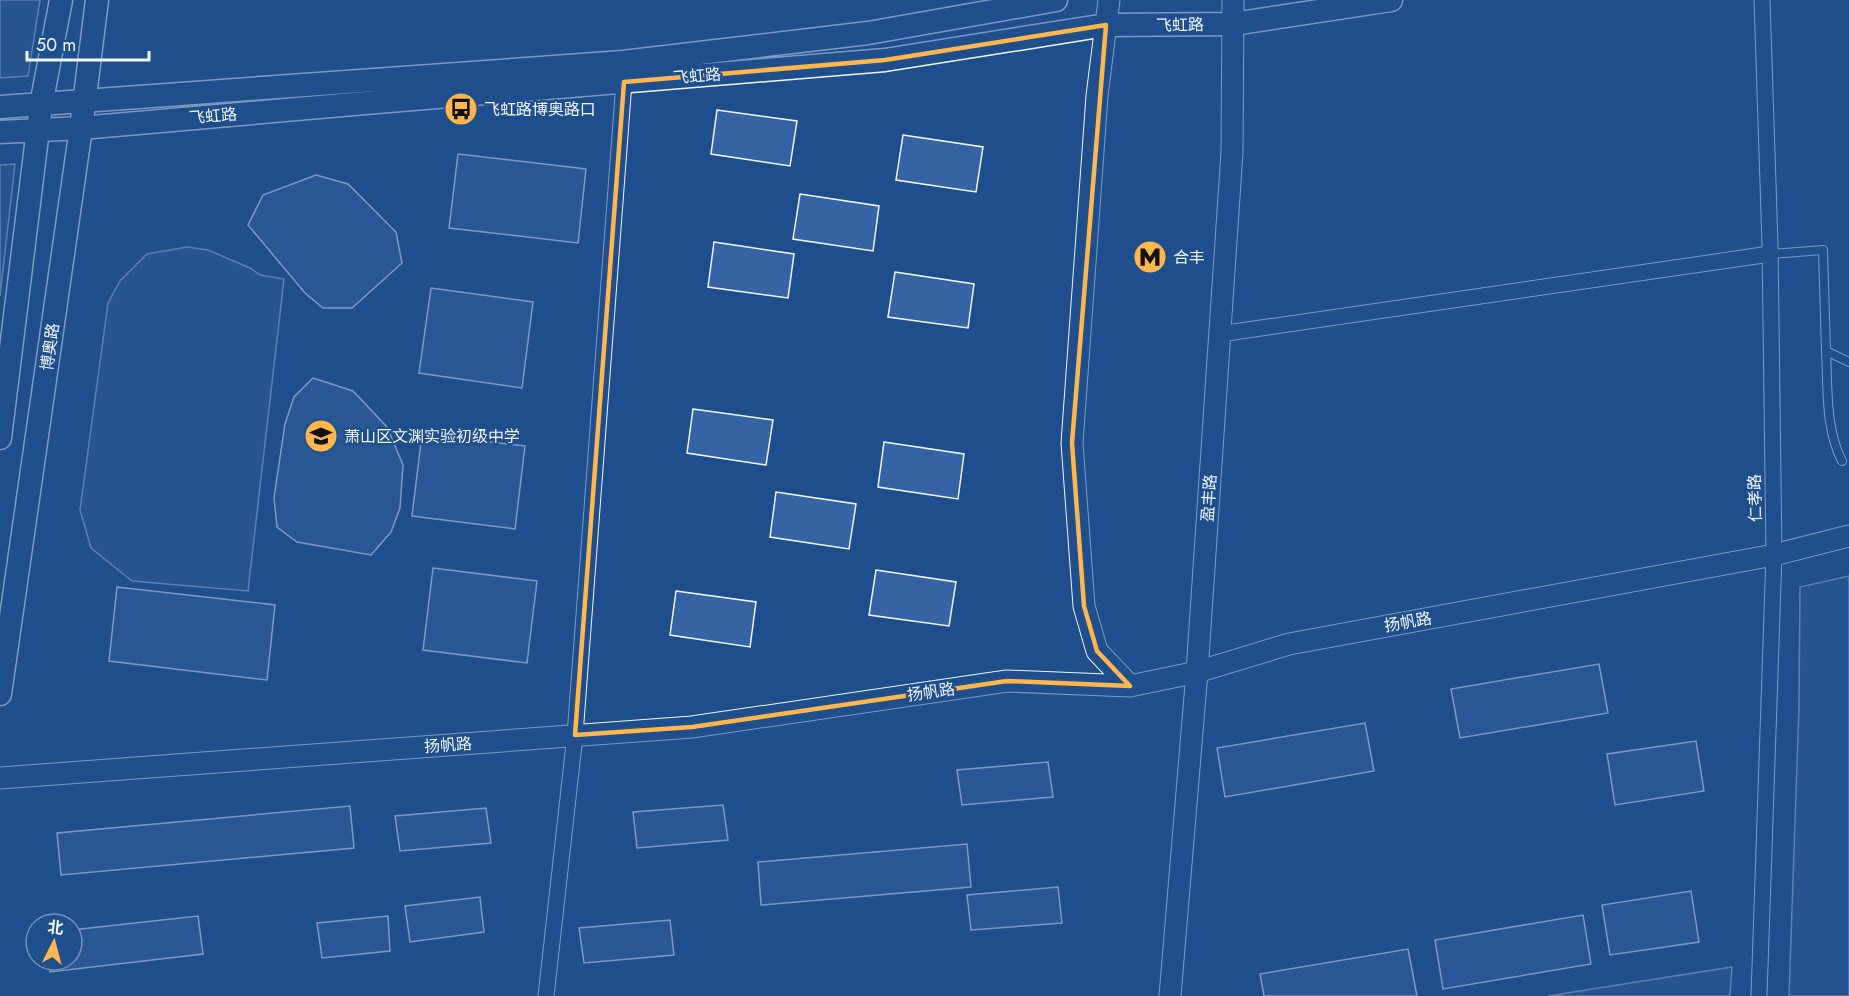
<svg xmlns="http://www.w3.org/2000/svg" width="1849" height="996" font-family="Jost,'Noto Sans SC',sans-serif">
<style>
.built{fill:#305b95;stroke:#a8bbd7;stroke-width:1.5}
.building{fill:#3563a3;stroke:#f2f6ff;stroke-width:1.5}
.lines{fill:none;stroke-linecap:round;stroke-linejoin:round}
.lane-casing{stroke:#f2f6ff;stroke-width:10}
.street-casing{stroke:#f2f6ff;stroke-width:17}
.secondary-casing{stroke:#f2f6ff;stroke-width:23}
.primary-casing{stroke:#f2f6ff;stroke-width:25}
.lane{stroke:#1f4e8c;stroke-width:8}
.street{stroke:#1f4e8c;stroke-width:15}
.secondary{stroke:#1f4e8c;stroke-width:21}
.primary{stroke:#1f4e8c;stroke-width:22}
.marked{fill:none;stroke:#ffb74d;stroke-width:4.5;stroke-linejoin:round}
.labels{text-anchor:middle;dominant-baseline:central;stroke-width:4.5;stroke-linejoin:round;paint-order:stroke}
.street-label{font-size:16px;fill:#f2f6ff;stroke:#1f4e8c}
.poi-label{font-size:16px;fill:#f2f6ff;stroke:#1f4e8c;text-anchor:start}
</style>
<rect width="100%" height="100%" fill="#1f4e8c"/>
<path class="built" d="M0,0H40L28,76L0,78Z
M15,164L0,296V165Z
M187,247L208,250L250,268L260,275L284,279L248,591L132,581L91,548L80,510L108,303L120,281L147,254Z
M1849,576V996H1789L1799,706L1800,587Z
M1732,967L1730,996H1548Z"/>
<path class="building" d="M717,110L797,121L790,166L711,154Z
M903,135L983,147L976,192L896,180Z
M458,154L586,169L578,243L449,228Z
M316,175L348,184L396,232L402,263L352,308H323L305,293L248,225L263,195Z
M800,194L879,206L873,251L793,239Z
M714,242L794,254L788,298L708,287Z
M895,272L974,284L968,328L888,317Z
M431,288L533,302L522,388L419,373Z
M313,378L353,391L387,427L403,465L400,508L391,532L371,555L297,542L277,527L274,498L285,424L294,397Z
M693,409L773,420L766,465L687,453Z
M422,434L525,446L515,529L412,516Z
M884,442L964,454L958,499L878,487Z
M776,492L856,504L849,549L770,537Z
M433,568L537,581L527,663L423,650Z
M876,570L956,582L949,626L869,615Z
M117,587L275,605L267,680L109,661Z
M676,591L756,602L750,647L670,635Z
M1599,664L1608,713L1460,738L1451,689Z
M1365,723L1374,771L1225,797L1217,748Z
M1696,741L1704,791L1615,805L1607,754Z
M1048,762L1053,797L962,805L957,770Z
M723,805L728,840L637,848L633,812Z
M350,806L354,848L61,875L57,833Z
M486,808L491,843L400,851L395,816Z
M967,844L971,887L761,905L758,862Z
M1058,887L1062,923L971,930L967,895Z
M1691,891L1699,942L1610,955L1602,905Z
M480,897L484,932L410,942L405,906Z
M1583,915L1591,964L1443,989L1435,940Z
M198,916L203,954L50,972L49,960H72V930Z
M388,916L390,951L322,958L317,923Z
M670,920L674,955L584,963L579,928Z
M1408,949L1417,996H1264L1260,974Z"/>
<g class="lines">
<g class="lane-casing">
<path id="lane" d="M1770,254L1823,250L1826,351L1849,362
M1826,351C1828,386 1825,429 1842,461"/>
</g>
<g class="street-casing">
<path id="street" d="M1220,334L1770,254
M546,996L575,735L624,82
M1759,996L1774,555L1770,244L1762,0"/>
</g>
<g class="secondary-casing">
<path id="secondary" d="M1109,0L1097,96L1072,443L1084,606L1097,651L1130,686
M0,778L692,727L1007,681L1130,686L1197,672L1289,644L1774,555L1849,536
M1170,996L1197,672L1232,152L1233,0"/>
</g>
<g class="primary-casing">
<path id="primary" d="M0,107L623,62L868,33L1056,0
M0,132L81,128L365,103L885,60L1106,25L1233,24L1391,0
M0,438L41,105L61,0
M0,694L81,128L97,0"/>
</g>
<use href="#lane" class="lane"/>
<use href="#street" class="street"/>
<use href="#secondary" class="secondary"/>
<use href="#primary" class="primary"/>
</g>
<path d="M0 0H1849V996H0ZM1106,25L1072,443L1084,606L1097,651L1130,686L1007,681L692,727L575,735L624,82L885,60Z" fill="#1f4e8c" fill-opacity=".55" fill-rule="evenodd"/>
<path class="marked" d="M1106,25L1072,443L1084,606L1097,651L1130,686L1007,681L692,727L575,735L624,82L885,60Z"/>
<defs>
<g id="bus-disc" transform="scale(1.725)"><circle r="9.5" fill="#ffb74d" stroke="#1f4e8c"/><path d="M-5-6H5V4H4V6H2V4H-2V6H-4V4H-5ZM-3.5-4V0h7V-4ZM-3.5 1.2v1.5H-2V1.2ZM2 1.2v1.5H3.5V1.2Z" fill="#111"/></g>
<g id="metro-disc" transform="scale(1.725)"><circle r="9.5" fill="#ffb74d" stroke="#1f4e8c"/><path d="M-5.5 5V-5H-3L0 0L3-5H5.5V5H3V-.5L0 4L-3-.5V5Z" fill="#111"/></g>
<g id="school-disc" transform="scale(1.725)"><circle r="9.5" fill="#ffb74d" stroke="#1f4e8c"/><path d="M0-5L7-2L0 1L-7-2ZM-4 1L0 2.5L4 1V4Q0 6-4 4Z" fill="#111"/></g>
</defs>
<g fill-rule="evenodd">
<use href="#bus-disc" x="461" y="109"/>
<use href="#metro-disc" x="1150" y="257"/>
<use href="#school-disc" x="321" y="436"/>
</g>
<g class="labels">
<g class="street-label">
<text transform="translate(1180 25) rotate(-1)">飞虹路</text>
<text transform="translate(697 76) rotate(-5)">飞虹路</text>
<text transform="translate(213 116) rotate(-5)">飞虹路</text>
<text transform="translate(50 347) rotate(-82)">博奥路</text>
<text transform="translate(1209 498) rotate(-86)">盈丰路</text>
<text transform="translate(1755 498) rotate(-91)">仁孝路</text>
<text transform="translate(1408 622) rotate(-10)">扬帆路</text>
<text transform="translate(931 692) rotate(-8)">扬帆路</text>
<text transform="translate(448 745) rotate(-4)">扬帆路</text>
</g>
<g class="poi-label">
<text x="484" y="109">飞虹路博奥路口</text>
<text x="1173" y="257">合丰</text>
<text x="344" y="436">萧山区文渊实验初级中学</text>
</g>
</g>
<g transform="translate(54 942) rotate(6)"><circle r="28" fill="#1f4e8c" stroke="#7391ba" stroke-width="1.5"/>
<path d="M0-4.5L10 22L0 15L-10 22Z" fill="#ffb74d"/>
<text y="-9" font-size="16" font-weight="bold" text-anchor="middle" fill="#f2f6ff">北</text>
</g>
<path d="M27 51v9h122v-9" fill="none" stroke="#f2f6ff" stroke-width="3"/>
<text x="36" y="51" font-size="18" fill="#f2f6ff" stroke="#1f4e8c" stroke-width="4.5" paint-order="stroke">50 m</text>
</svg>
